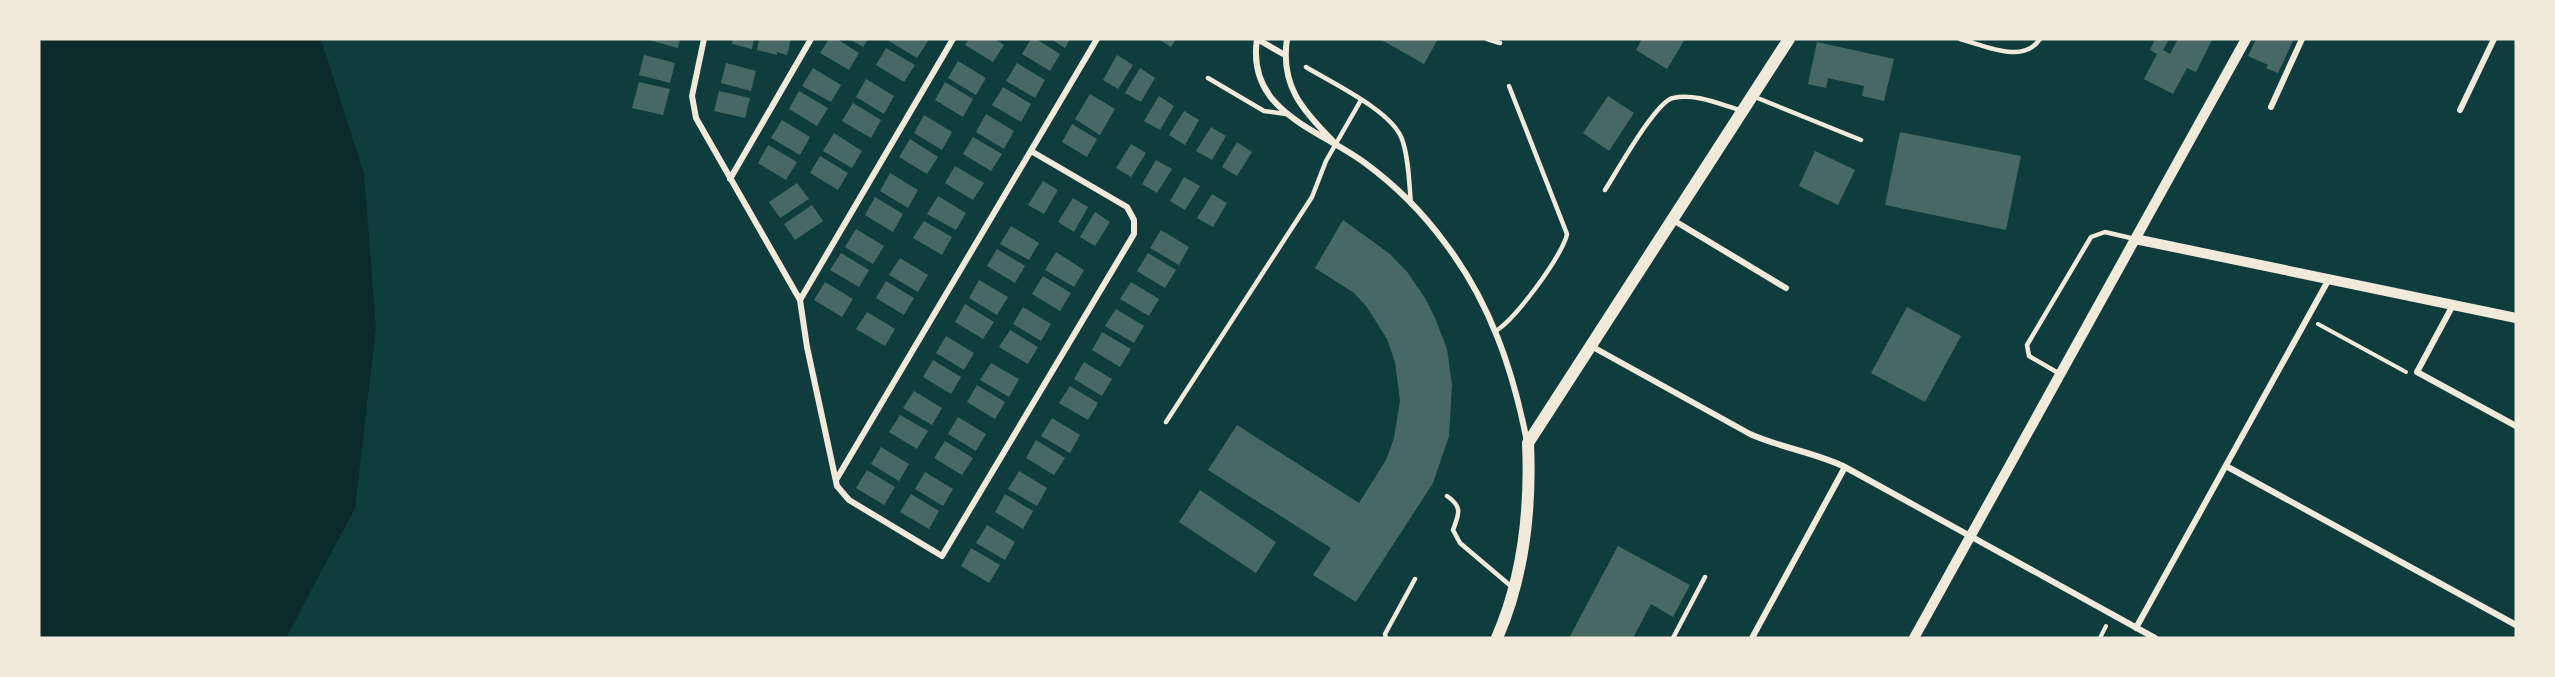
<svg xmlns="http://www.w3.org/2000/svg" width="2555" height="677" font-family="'PT Serif',serif">
<style>
.water{fill:#0a2a2b}
.building{fill:#486865}
.lines{fill:none;stroke-linecap:round;stroke-linejoin:round}
.path{stroke:#f1e9da;stroke-width:4}
.service{stroke:#f1e9da;stroke-width:4.5}
.minor{stroke:#f1e9da;stroke-width:6}
.tertiary{stroke:#f1e9da;stroke-width:10}
.secondary{stroke:#f1e9da;stroke-width:12}
</style>
<rect width="100%" height="100%" fill="#0f3d3e"/>
<path class="water" d="M39,39H321L364,174L376,328L355,508L286,638H39Z"/>
<path class="building" d="M645,39H680L678,48Z
M733,39H754L752,49L732,44Z
M759,39H791L787,55L777,52V55L757,50Z
M829,39H837L859,53L849,70L820,53Z
M849,39H868L863,47Z
M890,39H925L928,41L917,58L889,41Z
M969,39H995L1004,45L993,62L965,45Z
M1031,39H1036L1060,54L1050,71L1022,54Z
M1051,39H1070L1065,48Z
M1158,39H1176L1171,47Z
M1380,39H1438L1424,64Z
M1642,39H1685L1667,69L1636,50Z
M2155,39L2168,41L2163,50L2170,54L2178,39L2212,40L2196,72L2187,68L2173,94L2144,79L2157,54L2150,50Z
M2256,39H2294L2278,73L2266,68L2268,65L2248,56Z
M1817,42L1894,59L1884,101L1862,96L1864,86L1828,78L1826,88L1808,84Z
M886,48L915,65L904,82L876,65Z
M644,55L675,63L670,83L639,75Z
M1117,55L1133,65L1118,89L1103,80Z
M958,61L986,78L976,95L948,78Z
M726,63L756,71L751,91L721,83Z
M1017,63L1045,80L1035,98L1006,81Z
M813,68L841,85L831,102L802,86Z
M1140,68L1155,78L1141,102L1125,93Z
M866,79L894,96L884,114L856,97Z
M639,82L670,89L663,115L632,108Z
M945,82L973,99L963,117L935,100Z
M1003,87L1031,104L1021,122L992,105Z
M719,91L750,98L745,118L714,111Z
M799,91L828,108L817,126L789,109Z
M1090,94L1115,109L1100,135L1075,119Z
M1159,96L1174,106L1160,130L1144,121Z
M1608,96L1634,113L1609,151L1583,133Z
M853,103L881,120L871,138L842,121Z
M1184,111L1199,120L1185,145L1169,135Z
M986,114L1014,131L1004,149L976,132Z
M924,115L952,132L942,150L914,133Z
M782,120L810,137L800,155L771,138Z
M1072,124L1097,139L1087,157L1062,142Z
M1211,127L1226,136L1212,160L1196,151Z
M1900,132L2021,156L2006,230L1885,205Z
M834,133L862,151L852,168L823,151Z
M973,137L1002,154L991,171L963,154Z
M910,139L938,157L927,174L899,157Z
M1237,142L1252,152L1237,176L1222,167Z
M1131,144L1146,153L1131,177L1116,168Z
M768,145L797,162L786,180L758,163Z
M1815,151L1855,170L1838,205L1799,186Z
M820,156L848,173L838,190L810,173Z
M1156,160L1172,169L1157,193L1142,184Z
M955,166L984,183L973,200L945,183Z
M890,173L918,190L908,208L880,191Z
M1184,177L1200,186L1185,210L1170,201Z
M1043,181L1058,190L1044,214L1028,205Z
M797,183L809,199L780,218L769,202Z
M1212,194L1227,203L1213,227L1197,218Z
M938,196L966,213L956,230L927,214Z
M875,197L903,214L893,232L865,215Z
M1073,198L1088,207L1074,232L1058,222Z
M812,205L823,221L795,240L784,224Z
M1095,212L1110,222L1095,246L1080,237Z
M1343,220L1390,254L1408,273L1425,298L1435,318L1447,349L1452,385L1449,436L1433,483L1356,602L1313,575L1331,548L1208,470L1237,425L1359,503L1386,460L1394,438L1400,401L1395,362L1387,339L1367,307L1354,293L1315,268Z
M924,221L952,237L942,255L913,238Z
M1011,226L1039,243L1029,260L1000,244Z
M856,229L884,246L873,264L845,247Z
M1161,230L1189,247L1179,265L1150,248Z
M997,249L1025,266L1015,283L987,266Z
M1056,252L1084,270L1074,287L1045,270Z
M841,253L869,270L859,287L830,270Z
M1148,253L1176,270L1165,288L1137,271Z
M900,258L928,275L918,292L889,275Z
M1043,276L1071,293L1060,311L1032,294Z
M979,280L1008,297L997,315L969,298Z
M886,281L914,298L904,315L876,298Z
M825,282L853,299L842,317L814,300Z
M1131,282L1159,299L1149,316L1120,299Z
M965,304L994,322L983,339L955,322Z
M1023,307L1051,324L1041,341L1013,324Z
M1907,307L1961,336L1925,402L1871,373Z
M1116,309L1144,326L1134,343L1105,326Z
M867,312L895,329L885,346L856,329Z
M1010,330L1038,347L1028,364L999,347Z
M1102,332L1131,349L1120,367L1092,350Z
M946,336L974,353L964,370L936,353Z
M933,360L961,377L951,394L923,377Z
M1084,362L1112,379L1102,396L1074,379Z
M991,363L1019,379L1009,397L980,380Z
M977,385L1005,402L995,419L967,402Z
M1070,386L1098,403L1088,420L1059,403Z
M914,391L942,408L932,425L903,408Z
M900,415L928,431L917,449L889,432Z
M958,417L986,434L976,451L948,434Z
M1052,418L1080,435L1070,453L1041,436Z
M1036,440L1065,458L1054,475L1026,458Z
M945,441L973,458L962,475L934,458Z
M881,447L909,464L899,481L871,464Z
M867,470L895,487L884,505L856,488Z
M1019,471L1047,488L1037,506L1008,489Z
M925,472L953,489L943,506L915,489Z
M1200,490L1276,542L1256,573L1179,522Z
M911,494L939,511L929,529L900,512Z
M1005,494L1033,511L1023,529L995,512Z
M987,525L1015,542L1005,560L976,543Z
M1618,546L1690,585L1673,617L1651,604L1633,638H1569Z
M971,548L1000,565L989,583L961,566Z"/>
<g class="lines">
<path class="path" d="M2318,324L2406,372
M2100,638L2106,626"/>
<path class="service" d="M1487,39L1500,43
M1960,39C1984,45 2023,65 2040,39
M1306,67C1332,83 1392,111 1402,139C1409,159 1409,183 1411,204
M1208,78L1264,111L1286,114
M1755,97L1861,140
M1605,190C1616,173 1656,101 1673,98C1695,93 1719,104 1740,110
M1496,331C1517,317 1557,262 1566,238L1567,234L1509,86
M2060,374L2029,356L2027,345L2030,340L2091,237L2105,232L2135,239
M1166,422L1312,197L1326,161L1361,100
M1447,496C1463,507 1459,514 1453,530L1460,543L1512,587
M1386,638L1385,634L1415,579
M1673,638L1705,577"/>
<path class="minor" d="M704,39L692,96L696,118L800,300L807,347L837,486L849,500L942,556L1134,234V220L1127,207L1031,151
M1257,39C1246,112 1319,129 1365,163C1395,185 1423,213 1445,243C1490,302 1513,370 1527,442
M1257,39L1285,55
M1287,39C1280,85 1302,110 1333,141
M2271,107L2302,39
M2460,110L2494,39
M730,179L811,39
M1673,220L1786,288
M800,300L953,39
M2453,305L2417,372L2516,426
M1591,346L1750,434C1781,448 1814,452 1845,467L2155,638
M2226,466L2516,625
M836,480L1097,39
M2136,628L2329,279
M1752,638L1845,467"/>
<path class="tertiary" d="M2135,239L2516,318
M1914,638L2246,39"/>
<path class="secondary" d="M1497,638C1524,576 1531,510 1528,443L1789,39"/>
</g>
<rect width="2555" height="677" fill="none" stroke="#f1e9da" stroke-width="81"/>
</svg>
